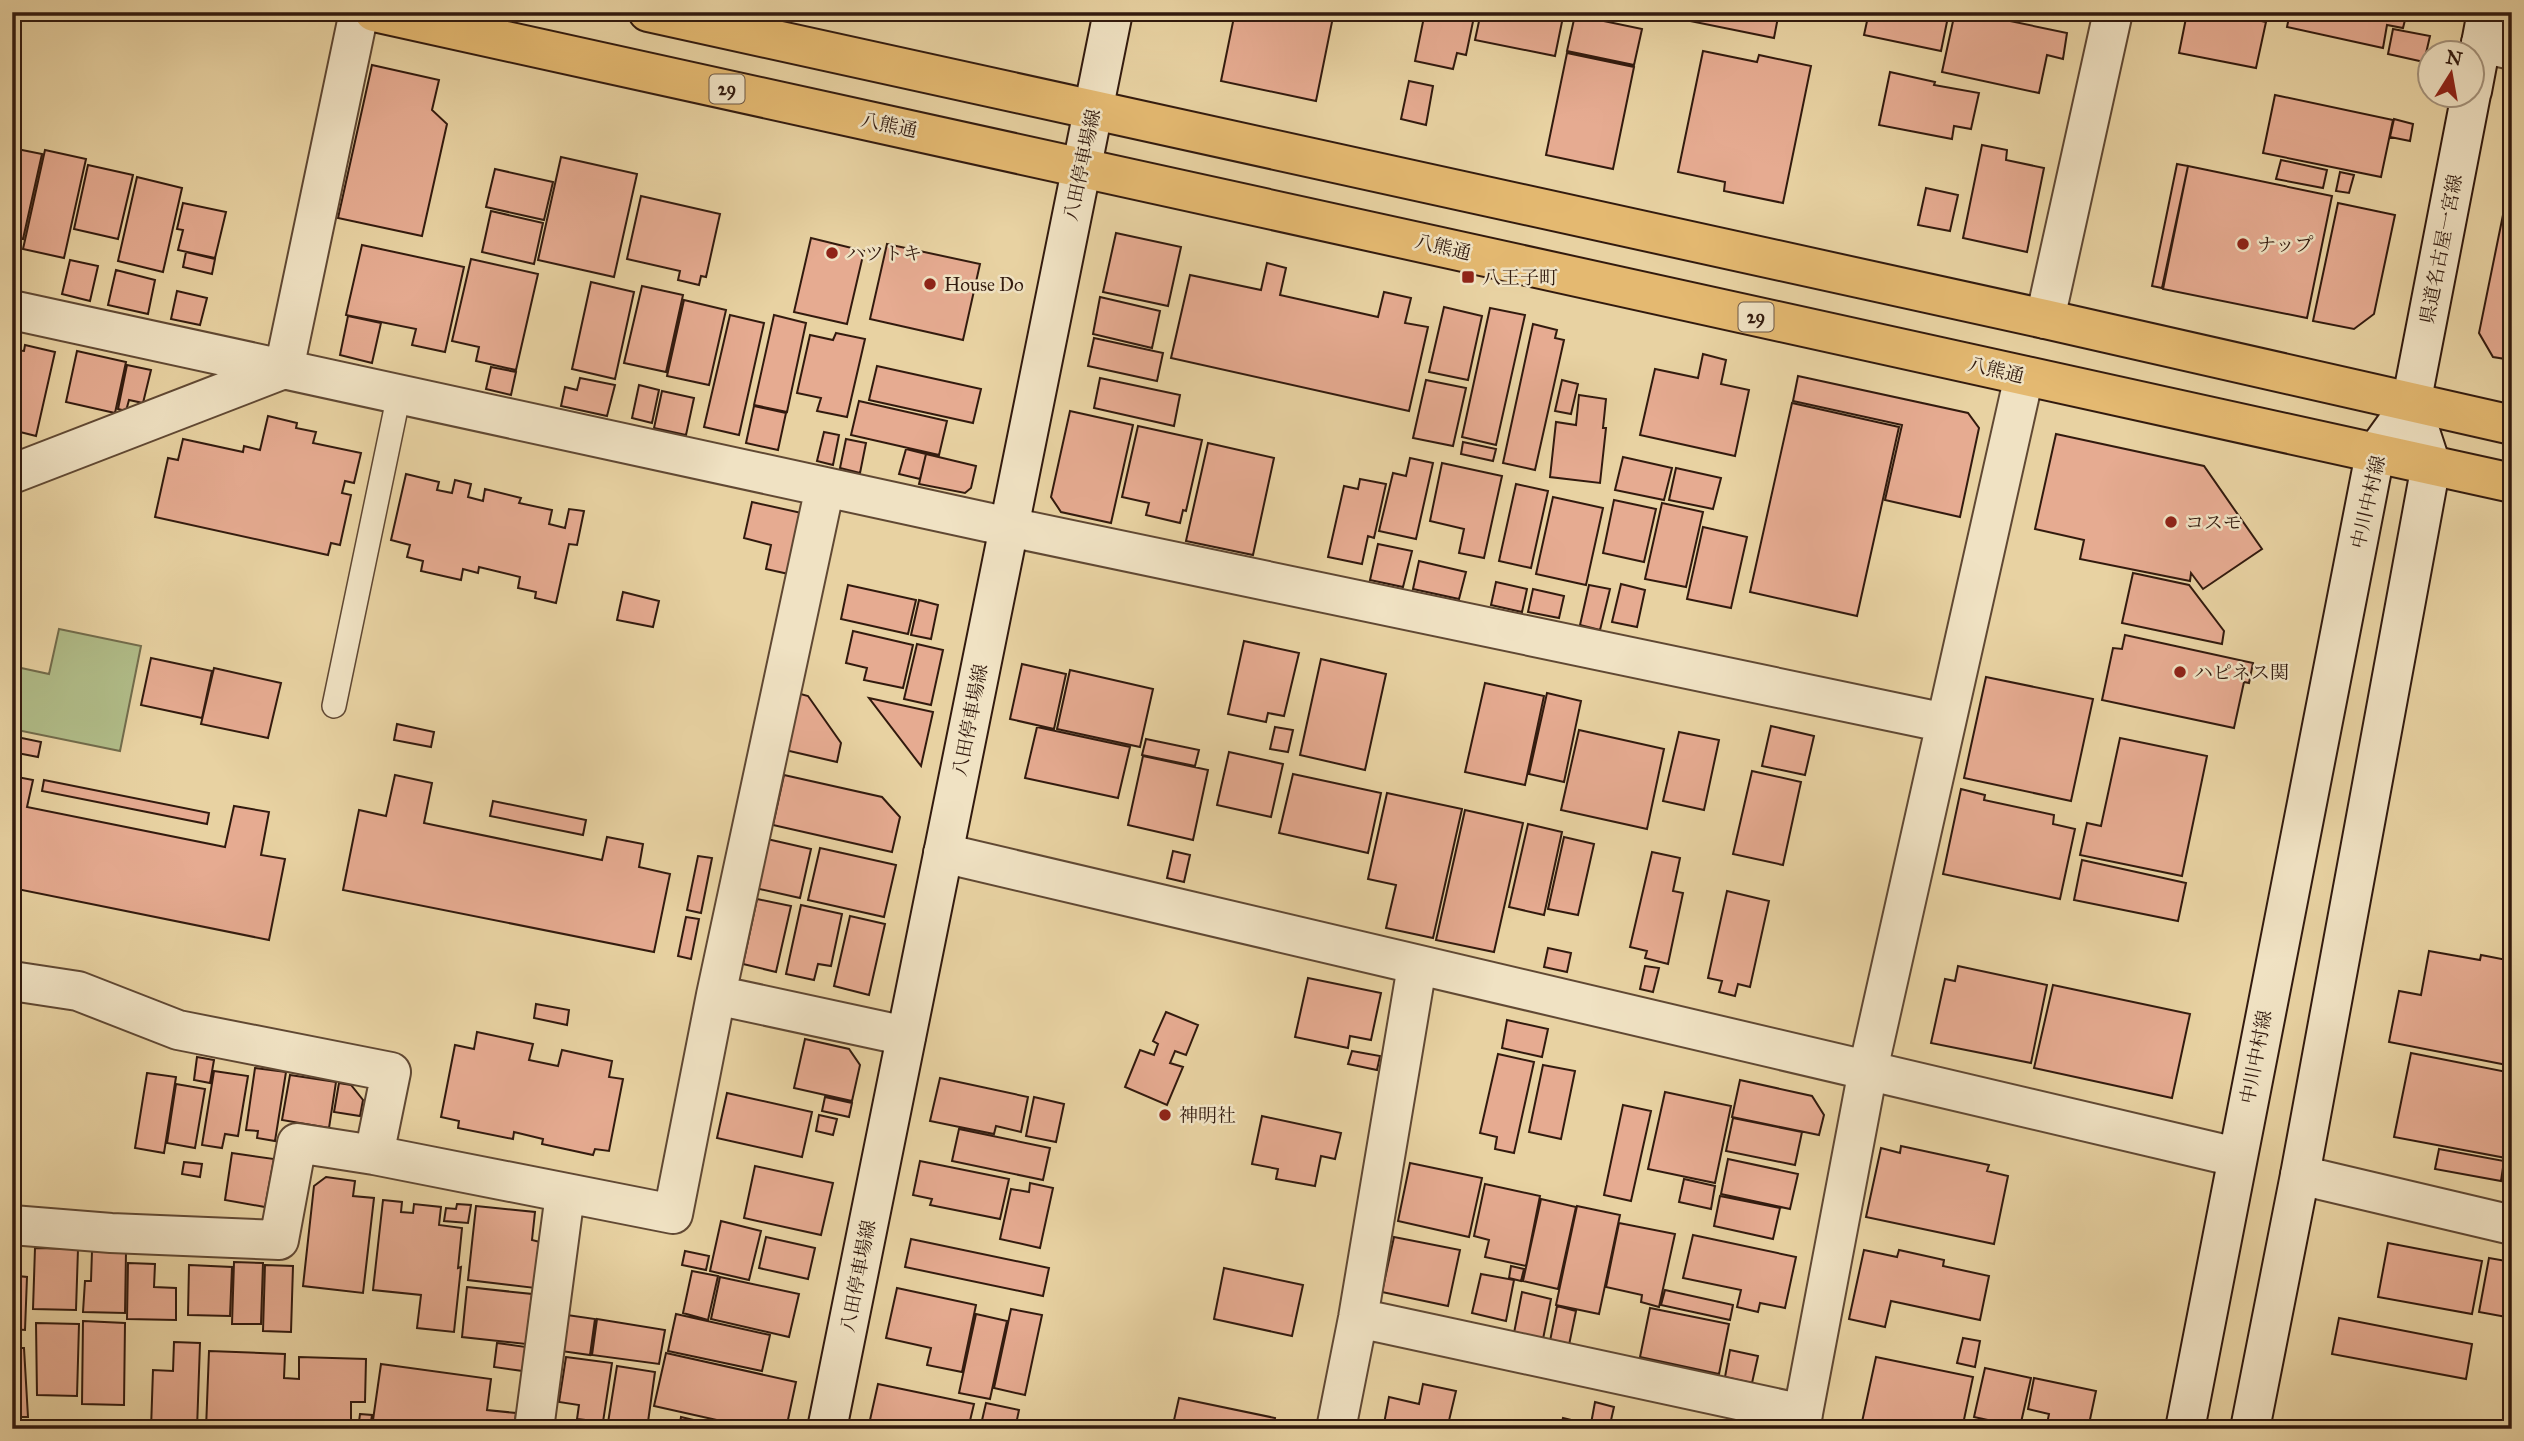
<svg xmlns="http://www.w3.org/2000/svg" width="2524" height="1441" font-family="'IM FELL Great Primer','Noto Serif JP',serif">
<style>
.green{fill:#b1bd89;stroke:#726c4c;stroke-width:2}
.building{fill:#e6ab91;stroke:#321a0e;stroke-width:2}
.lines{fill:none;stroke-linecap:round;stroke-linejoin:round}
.lane-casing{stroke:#604833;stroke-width:26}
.street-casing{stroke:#604833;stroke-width:42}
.secondary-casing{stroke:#321a0e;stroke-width:42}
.primary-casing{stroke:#321a0e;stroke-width:42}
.lane{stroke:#f0e2c3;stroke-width:23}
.street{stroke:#f0e2c3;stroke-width:38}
.secondary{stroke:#f0e2c3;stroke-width:38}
.primary{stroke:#e4b971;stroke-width:38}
.poi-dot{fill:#8f2418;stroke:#f0e2c3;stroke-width:2.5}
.labels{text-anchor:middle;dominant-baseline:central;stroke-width:5;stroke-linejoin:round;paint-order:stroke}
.shield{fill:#f0e2c3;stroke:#6b5644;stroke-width:2}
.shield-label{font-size:18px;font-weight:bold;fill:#321a0e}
.street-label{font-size:19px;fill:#321a0e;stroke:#f0e2c3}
.poi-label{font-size:19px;fill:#321a0e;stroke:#f0e2c3;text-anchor:start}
</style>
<rect width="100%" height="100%" fill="#e8d2a2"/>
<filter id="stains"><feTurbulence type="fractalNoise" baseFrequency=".00286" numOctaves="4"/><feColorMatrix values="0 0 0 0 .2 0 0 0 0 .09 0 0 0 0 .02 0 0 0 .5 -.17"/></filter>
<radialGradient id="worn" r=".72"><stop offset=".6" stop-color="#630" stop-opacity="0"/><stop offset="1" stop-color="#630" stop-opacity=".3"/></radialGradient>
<path class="green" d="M59,629L141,646L120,751L12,729V666L49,674Z"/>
<path class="building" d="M1235,12H1334L1316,101L1221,81Z
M1425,12H1475L1466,55L1457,53L1453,69L1415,61Z
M1481,12H1564L1555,56L1475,40Z
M1692,12H1779L1774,38L1690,21Z
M1869,12H1949L1941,51L1864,35Z
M1955,12H1967L2067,33L2063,59L2047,55L2039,93L1942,72Z
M2198,12H2219L2266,22L2256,68L2179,53L2186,18L2197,20Z
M2290,12H2407L2403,28L2387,25L2383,48L2287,27Z
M1575,15L1642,29L1634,65L1567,51Z
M2393,29L2430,36L2424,62L2388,54Z
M1703,51L1757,62L1759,55L1811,66L1783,203L1724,191L1725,182L1678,172Z
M1567,53L1634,67L1613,169L1546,155Z
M372,65L439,80L432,110L447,124L422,236L338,218Z
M1890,72L1935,82L1934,85L1979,93L1971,129L1954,126L1952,139L1879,125Z
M1409,81L1433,86L1426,125L1401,119Z
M2275,95L2393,120L2381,177L2263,153Z
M2394,119L2413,124L2410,141L2390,137Z
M1982,145L2007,150L2006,160L2044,168L2027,252L1963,238Z
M12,148L42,154L23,239L12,237Z
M45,150L86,159L64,258L23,249Z
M561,157L637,174L614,277L538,260Z
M2281,160L2327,170L2323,188L2276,179Z
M2177,164L2188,166L2162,288L2152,286Z
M88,165L133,175L118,239L74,229Z
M2188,166L2332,196L2307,318L2163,289Z
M495,169L553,182L544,220L486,207Z
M2340,172L2354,175L2349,193L2336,191Z
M137,177L182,188L163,272L118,261Z
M1926,188L1958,195L1950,231L1918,225Z
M641,196L720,214L706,277L701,276L699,285L678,280L680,271L627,259Z
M183,203L226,212L215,258L178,250L183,230L177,229Z
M2338,203L2395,215L2374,314L2354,329L2313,321Z
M2504,210L2512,212V360L2493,357L2479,333Z
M491,211L543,223L534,264L482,252Z
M1116,233L1181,247L1168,306L1103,292Z
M811,238L864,251L847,324L794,312Z
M887,244L980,264L963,340L870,319Z
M362,245L464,267L445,352L412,345L416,329L346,315Z
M186,252L215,259L212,274L183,267Z
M471,259L538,274L516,370L476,361L479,347L452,341Z
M70,260L98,266L90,301L62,294Z
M1267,263L1286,268L1280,295L1378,317L1384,292L1411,298L1405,323L1428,327L1409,411L1171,358L1190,275L1261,290Z
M116,270L155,280L148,314L108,305Z
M591,282L634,292L615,379L572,369Z
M642,286L683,295L666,372L624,363Z
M177,291L207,298L200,325L171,319Z
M1100,297L1160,311L1152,348L1093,334Z
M684,300L726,310L709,385L667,376Z
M1444,307L1482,316L1468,380L1429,372Z
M1490,308L1525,315L1496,445L1462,437Z
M730,315L764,323L739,435L704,427Z
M774,315L806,323L787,412L754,405Z
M348,316L381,323L372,363L340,355Z
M1533,324L1557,330L1555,338L1564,340L1535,470L1503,463Z
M836,333L865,339L847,417L817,411L821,398L797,393L810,335L833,340Z
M1094,338L1163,353L1157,381L1088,366Z
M25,345L55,352L36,436L12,430V356L14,350L24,351Z
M77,351L126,362L115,413L66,402Z
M1703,354L1726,360L1721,384L1749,390L1735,456L1640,435L1655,369L1698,378Z
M127,365L151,370L143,403L129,400L126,411L118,409Z
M877,366L981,389L973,423L869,400Z
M491,367L516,372L511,395L486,389Z
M1798,376L1968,413L1979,428L1960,517L1885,500L1902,425L1793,401Z
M580,378L615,385L607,416L561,406L565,387L577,390Z
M1100,378L1180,395L1174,426L1094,408Z
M1426,380L1466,388L1453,446L1413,438Z
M1562,380L1578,384L1571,414L1555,411Z
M639,385L659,390L652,423L632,418Z
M662,391L694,398L686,435L654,428Z
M1579,395L1606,399L1603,428H1606L1600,483L1550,477L1556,422L1576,425Z
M859,401L947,421L939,455L851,435Z
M1792,403L1899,427L1857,616L1750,592Z
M754,406L786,413L778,450L746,443Z
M1070,411L1133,425L1111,523L1061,512L1051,497Z
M268,416L297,423L296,428L316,432L313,443L361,453L354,483L345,481L342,493L351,495L340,545L331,543L328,555L155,517L168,458L178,460L183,439L243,452L244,446L260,450Z
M1138,426L1202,440L1186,511L1183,510L1180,523L1146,515L1149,503L1122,497Z
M824,432L839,435L833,465L817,461Z
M2056,434L2204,466L2262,549L2203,589L2191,573L2190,581L2080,559L2084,540L2035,529Z
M846,439L866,443L860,473L840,468Z
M1463,442L1496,449L1493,461L1461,454Z
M1208,443L1274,458L1253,555L1186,541Z
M906,449L926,454L920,479L899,474Z
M926,454L976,466L971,488L965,493L919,484Z
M1623,457L1672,468L1664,500L1615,490Z
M1410,458L1433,463L1416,539L1379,531L1393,473L1406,476Z
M1442,463L1502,476L1484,558L1459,553L1464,529L1430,521Z
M1676,468L1721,478L1713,509L1669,500Z
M406,474L439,482L437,490L452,493L455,480L471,484L468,497L483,501L485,489L521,498L519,503L552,510L549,524L565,528L569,509L584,511L577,545L569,544L556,603L535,598L536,592L518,588L520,577L479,567L478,573L463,569L461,580L421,571L423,561L407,557L410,545L391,540Z
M1360,479L1386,484L1374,538L1368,536L1362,564L1328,557L1344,486L1358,489Z
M1516,484L1548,491L1531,568L1499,561Z
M1553,497L1603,508L1586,585L1536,574Z
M1614,500L1656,509L1644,562L1603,553Z
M752,502L806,514L793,575L766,569L771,545L744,538Z
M1662,503L1703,512L1686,587L1645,579Z
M1703,527L1747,537L1731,608L1687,599Z
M1378,544L1412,551L1403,587L1370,580Z
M1419,561L1466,572L1459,599L1413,589Z
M2133,573L2189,585L2224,631L2222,644L2122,623Z
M1496,582L1527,589L1522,612L1491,605Z
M1621,584L1645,590L1637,627L1612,622Z
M848,585L916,600L908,634L841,619Z
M1589,585L1610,589L1600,630L1580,625Z
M1533,589L1564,596L1559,618L1528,612Z
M623,592L659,601L653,627L617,620Z
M919,600L938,605L931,639L911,635Z
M853,631L913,645L903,688L864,680L867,668L846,663Z
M2125,635L2253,663L2249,683L2244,682L2234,728L2102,700L2113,648L2122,649Z
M1244,641L1299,653L1284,716L1268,713L1266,722L1228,714Z
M917,644L943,650L931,705L904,699Z
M151,658L212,671L202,718L141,705Z
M1321,659L1386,674L1365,770L1300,755Z
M1022,664L1066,674L1054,729L1010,719Z
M214,668L281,683L268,738L201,724Z
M1070,670L1153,689L1140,747L1057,729Z
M1986,677L2093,699L2071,801L1964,778Z
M1485,683L1544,696L1525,785L1465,772Z
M797,693L808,696L841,743L837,762L785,750Z
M1547,693L1581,701L1564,782L1529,774Z
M869,698L933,712L921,766Z
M397,724L434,732L431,747L394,740Z
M1771,726L1814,736L1805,775L1762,766Z
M1037,727L1130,747L1118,798L1025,778Z
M1275,727L1293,730L1288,752L1270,749Z
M1579,730L1664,749L1647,829L1561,810Z
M1679,732L1719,740L1704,810L1663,801Z
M12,736L41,742L38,757L12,752Z
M2120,738L2207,756L2182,876L2080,855L2087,823L2101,826Z
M1146,739L1199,750L1195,766L1142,755Z
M1229,752L1283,764L1271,817L1217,805Z
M1143,756L1208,770L1193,840L1128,825Z
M1752,771L1801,782L1783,865L1733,854Z
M1293,774L1381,793L1368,853L1279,833Z
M395,775L432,783L424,823L602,860L607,837L643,844L639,867L670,874L654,952L343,890L359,810L386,816Z
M784,775L882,797L900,817L892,852L773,825Z
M12,776L33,780L27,807L225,847L234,806L269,812L261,855L285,859L269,940L12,888Z
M44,780L209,813L207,824L42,791Z
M1961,789L1985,795L1984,800L2054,815L2053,824L2075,829L2060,899L1943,874Z
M1387,793L1462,809L1433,938L1386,928L1396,885L1368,879Z
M493,801L586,820L583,835L490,816Z
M1465,810L1523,823L1494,952L1436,940Z
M1528,824L1562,832L1544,915L1509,907Z
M1564,837L1594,844L1578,915L1548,909Z
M767,839L811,849L800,898L755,888Z
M820,848L896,865L884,917L808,900Z
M1173,851L1190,855L1184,882L1167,878Z
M1652,852L1680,858L1673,891L1683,893L1668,964L1645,958L1647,951L1630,947Z
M698,856L712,858L701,913L687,910Z
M2082,860L2186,883L2178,921L2074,900Z
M1727,891L1769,901L1750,987L1738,984L1735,996L1719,992L1722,981L1708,978Z
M757,899L791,906L776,972L743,964Z
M801,905L842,914L831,966L818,964L814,980L786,974Z
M850,916L885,924L869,995L834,986Z
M686,917L699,919L691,959L678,956Z
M1548,948L1571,953L1567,972L1544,967Z
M2429,951L2480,960L2481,955L2512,961V1066L2389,1042L2399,991L2421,995Z
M1645,966L1659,968L1653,992L1640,989Z
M1958,966L2047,985L2031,1063L1931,1043L1945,979L1955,981Z
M1308,978L1381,993L1371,1040L1350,1036L1348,1048L1295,1037Z
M2053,985L2190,1014L2172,1098L2034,1068Z
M536,1004L569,1010L567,1025L534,1018Z
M1166,1012L1198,1025L1186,1055L1175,1051L1170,1063L1183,1067L1167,1105L1125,1087L1140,1050L1154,1055L1158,1044L1153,1041Z
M1507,1020L1548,1029L1542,1057L1502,1048Z
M477,1032L533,1044L529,1060L558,1066L562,1050L612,1061L609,1077L623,1079L609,1151L595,1149L593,1155L542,1144L543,1139L514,1132L513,1139L458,1128L459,1121L441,1117L455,1045L474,1049Z
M805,1039L849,1049L860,1065L852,1101L794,1088Z
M1352,1051L1380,1056L1377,1070L1348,1064Z
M2411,1053L2512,1073V1125L2506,1158L2394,1137Z
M1498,1054L1534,1062L1514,1153L1495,1149L1497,1137L1480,1133Z
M197,1057L214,1060L210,1083L194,1080Z
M1543,1065L1575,1071L1561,1139L1529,1132Z
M255,1068L286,1072L275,1141L257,1138L258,1131L246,1130Z
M214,1071L248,1076L238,1136L225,1134L222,1148L202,1145Z
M147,1073L176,1077L164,1153L135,1148Z
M290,1075L336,1082L329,1128L282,1120Z
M940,1078L1028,1097L1021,1132L996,1126L994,1134L930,1121Z
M1740,1080L1812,1096L1824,1115L1819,1135L1732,1117Z
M339,1083L351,1085L363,1100L360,1116L334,1112Z
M176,1084L205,1089L195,1148L167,1143Z
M1665,1092L1731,1106L1715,1183L1648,1169Z
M727,1093L812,1112L802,1157L717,1138Z
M825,1097L852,1103L849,1117L822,1111Z
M1034,1097L1064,1104L1056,1142L1026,1136Z
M1623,1105L1651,1111L1631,1201L1604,1195Z
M819,1115L837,1119L833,1135L816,1131Z
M1262,1116L1341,1133L1335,1159L1321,1156L1315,1186L1276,1179L1278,1169L1252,1164Z
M1733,1118L1802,1132L1795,1165L1726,1151Z
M959,1129L1050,1148L1043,1180L952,1161Z
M1901,1146L1989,1165L1987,1171L2008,1176L1994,1244L1866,1217L1881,1148L1900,1153Z
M2439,1149L2504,1161L2501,1181L2435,1169Z
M232,1153L274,1159L265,1207L225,1200Z
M1728,1159L1798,1174L1790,1209L1721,1194Z
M920,1161L1009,1179L1000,1219L930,1205L932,1199L913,1195Z
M184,1162L202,1164L200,1177L182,1174Z
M1410,1163L1482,1178L1469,1237L1398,1221Z
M755,1166L833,1183L821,1235L744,1218Z
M326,1177L355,1181L353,1196L374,1198L363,1293L303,1286L314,1186Z
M1684,1179L1715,1186L1711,1209L1679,1202Z
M1030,1183L1053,1188L1040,1248L1000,1239L1011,1189L1029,1192Z
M1485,1184L1540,1196L1526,1266L1485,1257L1489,1240L1474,1236Z
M1720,1196L1780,1208L1773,1239L1714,1226Z
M1541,1199L1576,1207L1558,1289L1523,1281Z
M383,1200L402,1202L401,1212L413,1213L414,1204L441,1207L439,1225L462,1228L458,1268L461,1267L454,1332L417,1328L421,1295L373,1290Z
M457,1204L471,1205L468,1223L444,1221L446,1208L456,1209Z
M476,1206L535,1212L532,1240L540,1242L535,1288L468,1280Z
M1577,1206L1620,1215L1599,1314L1556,1305Z
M721,1221L761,1231L749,1280L710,1271Z
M1619,1223L1675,1234L1659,1307L1641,1302L1642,1295L1606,1287Z
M1693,1235L1796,1257L1785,1308L1760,1303L1758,1312L1737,1307L1741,1290L1683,1278Z
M766,1237L815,1248L808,1279L759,1268Z
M1394,1237L1460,1250L1448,1306L1382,1292Z
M911,1239L1049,1268L1043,1296L905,1267Z
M2388,1243L2482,1261L2472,1314L2378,1297Z
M35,1248L78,1249L76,1310L33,1309Z
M1864,1250L1897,1257L1899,1250L1944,1260L1943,1266L1989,1276L1980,1320L1891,1301L1885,1327L1849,1319Z
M92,1251L126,1252L125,1313L83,1312L85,1281H91Z
M685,1251L709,1256L706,1270L682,1265Z
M2489,1258L2512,1262V1318L2479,1312Z
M12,1260H19L18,1276L27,1277L25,1330L12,1329Z
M234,1262L263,1263L261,1324H232Z
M128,1263L155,1264L154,1287L176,1288V1320L127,1319Z
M189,1265L232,1267L230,1316L188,1315Z
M265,1265L293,1266L291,1332L263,1331Z
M1511,1266L1524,1269L1521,1281L1509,1278Z
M1224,1268L1303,1285L1292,1336L1214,1319Z
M692,1271L718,1276L708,1320L683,1313Z
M1481,1274L1514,1280L1506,1321L1472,1313Z
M720,1277L799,1294L789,1337L711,1319Z
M467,1287L532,1294L526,1344L462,1337Z
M897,1288L976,1305L962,1372L927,1365L931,1348L886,1338Z
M1665,1290L1733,1305L1730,1320L1661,1305Z
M1522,1292L1551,1299L1543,1339L1514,1333Z
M1557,1306L1576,1311L1569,1345L1550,1341Z
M1650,1308L1729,1324L1719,1374L1640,1357Z
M1011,1309L1042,1315L1025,1395L994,1388Z
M676,1314L770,1335L762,1371L668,1351Z
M976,1314L1007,1321L990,1399L959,1393Z
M567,1315L595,1319L590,1355L561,1351Z
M2339,1318L2472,1344L2466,1379L2332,1354Z
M597,1319L665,1330L659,1364L592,1355Z
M83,1321L125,1323L124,1405L82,1404Z
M36,1323L79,1324L77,1396L37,1395Z
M1963,1338L1980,1341L1975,1367L1957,1363Z
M174,1342L200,1343L197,1429H151L153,1370L173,1371Z
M497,1343L526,1347L523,1371L494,1367Z
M12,1348H24L28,1417H12Z
M1730,1350L1758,1356L1752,1383L1725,1377Z
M209,1351L285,1354L284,1378L299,1379V1357L366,1359L365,1402H351V1429H206Z
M666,1353L796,1382L786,1429H757L654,1406Z
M566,1357L612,1363L603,1422L577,1419L579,1405L559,1402Z
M1876,1357L1973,1377L1962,1429H1894L1862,1422Z
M381,1364L491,1379L487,1410L516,1413L514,1429L372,1427Z
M617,1366L655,1372L647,1429H607Z
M1985,1368L2031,1378L2020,1427L1974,1417Z
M2034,1378L2096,1391L2088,1429H2046L2049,1414L2028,1409Z
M878,1384L974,1404L968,1429H868Z
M1423,1384L1456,1391L1447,1429H1383L1389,1397L1419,1404Z
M1179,1398L1275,1418L1273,1429H1172Z
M1595,1402L1614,1407L1609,1429H1590Z
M986,1403L1019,1410L1015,1429H980Z
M360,1414L372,1415L370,1429H358Z
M681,1417L732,1429H679Z
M1563,1418L1588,1424L1587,1429H1560Z"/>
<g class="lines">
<g class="lane-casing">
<path id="lane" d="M334,706L399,394"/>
</g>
<g class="street-casing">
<path id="street" d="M2481,43L2512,50
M12,310L1009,527L1946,723
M2045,319L2113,12
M12,474L284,369L359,12
M943,853L2236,1157
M12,981L78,991L178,1030L391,1072L374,1155L673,1214L716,995L825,487
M716,995L906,1036
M2300,1175L2512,1225
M12,1225L111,1233L279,1240L297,1143L374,1155
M1358,1318L1803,1414
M534,1429L565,1194
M1336,1429L1358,1318L1417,966
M1800,1429L1868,1070L2024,376"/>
</g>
<g class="secondary-casing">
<path id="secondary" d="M2472,91L2487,12
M827,1429L1113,12
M2185,1429L2375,454L2411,404L2471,94
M2250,1429L2300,1175L2431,465L2411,404"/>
</g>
<g class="primary-casing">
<path id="primary" d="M374,12L2512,483
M648,12L2045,319L2512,425"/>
</g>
<use href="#lane" class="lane"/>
<use href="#street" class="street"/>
<use href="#secondary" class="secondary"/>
<use href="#primary" class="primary"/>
</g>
<g class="poi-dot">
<circle cx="2243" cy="244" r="7"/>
<circle cx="832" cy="253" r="7"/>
<rect x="1461" y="270" width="14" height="14" rx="3.5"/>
<circle cx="930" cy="284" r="7"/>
<circle cx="2171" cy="522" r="7"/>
<circle cx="2180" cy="672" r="7"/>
<circle cx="1165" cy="1115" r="7"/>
</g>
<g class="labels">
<g class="shield">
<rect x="709.5" y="74.5" width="35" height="29" rx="5"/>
<rect x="1738.5" y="302.5" width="35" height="29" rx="5"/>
</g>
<g class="shield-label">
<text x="727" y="89">29</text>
<text x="1756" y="317">29</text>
</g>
<g class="street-label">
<text transform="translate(889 125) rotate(12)">八熊通</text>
<text transform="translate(1082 165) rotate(-78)">八田停車場線</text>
<text transform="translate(1443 247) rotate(13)">八熊通</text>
<text transform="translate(2441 249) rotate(-79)">県道名古屋一宮線</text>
<text transform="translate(1996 370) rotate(13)">八熊通</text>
<text transform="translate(2368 502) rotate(-77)">中川中村線</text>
<text transform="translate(970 720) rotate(-79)">八田停車場線</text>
<text transform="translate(2256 1057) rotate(-79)">中川中村線</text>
<text transform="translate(858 1276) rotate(-79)">八田停車場線</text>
</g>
<g class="poi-label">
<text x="2257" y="244">ナップ</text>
<text x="846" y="253">ハツトキ</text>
<text x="1482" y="277">八王子町</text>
<text x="944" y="284">House Do</text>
<text x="2185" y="522">コスモ</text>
<text x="2194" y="672">ハピネス関</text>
<text x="1179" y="1115">神明社</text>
</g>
</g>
<rect width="2524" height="1441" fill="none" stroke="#e8d2a2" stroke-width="42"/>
<rect x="14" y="14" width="2496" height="1413" fill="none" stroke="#321a0e" stroke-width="3.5"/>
<rect x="21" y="21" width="2482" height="1399" fill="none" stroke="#321a0e" stroke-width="2"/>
<g transform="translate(2451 74) rotate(11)"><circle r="33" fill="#f0e2c3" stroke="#a4927b" stroke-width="2"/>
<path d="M0-5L12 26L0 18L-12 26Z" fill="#8f2418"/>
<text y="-10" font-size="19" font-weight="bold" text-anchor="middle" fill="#321a0e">N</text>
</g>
<rect width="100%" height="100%" filter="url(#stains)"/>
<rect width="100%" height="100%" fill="url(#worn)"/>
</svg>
